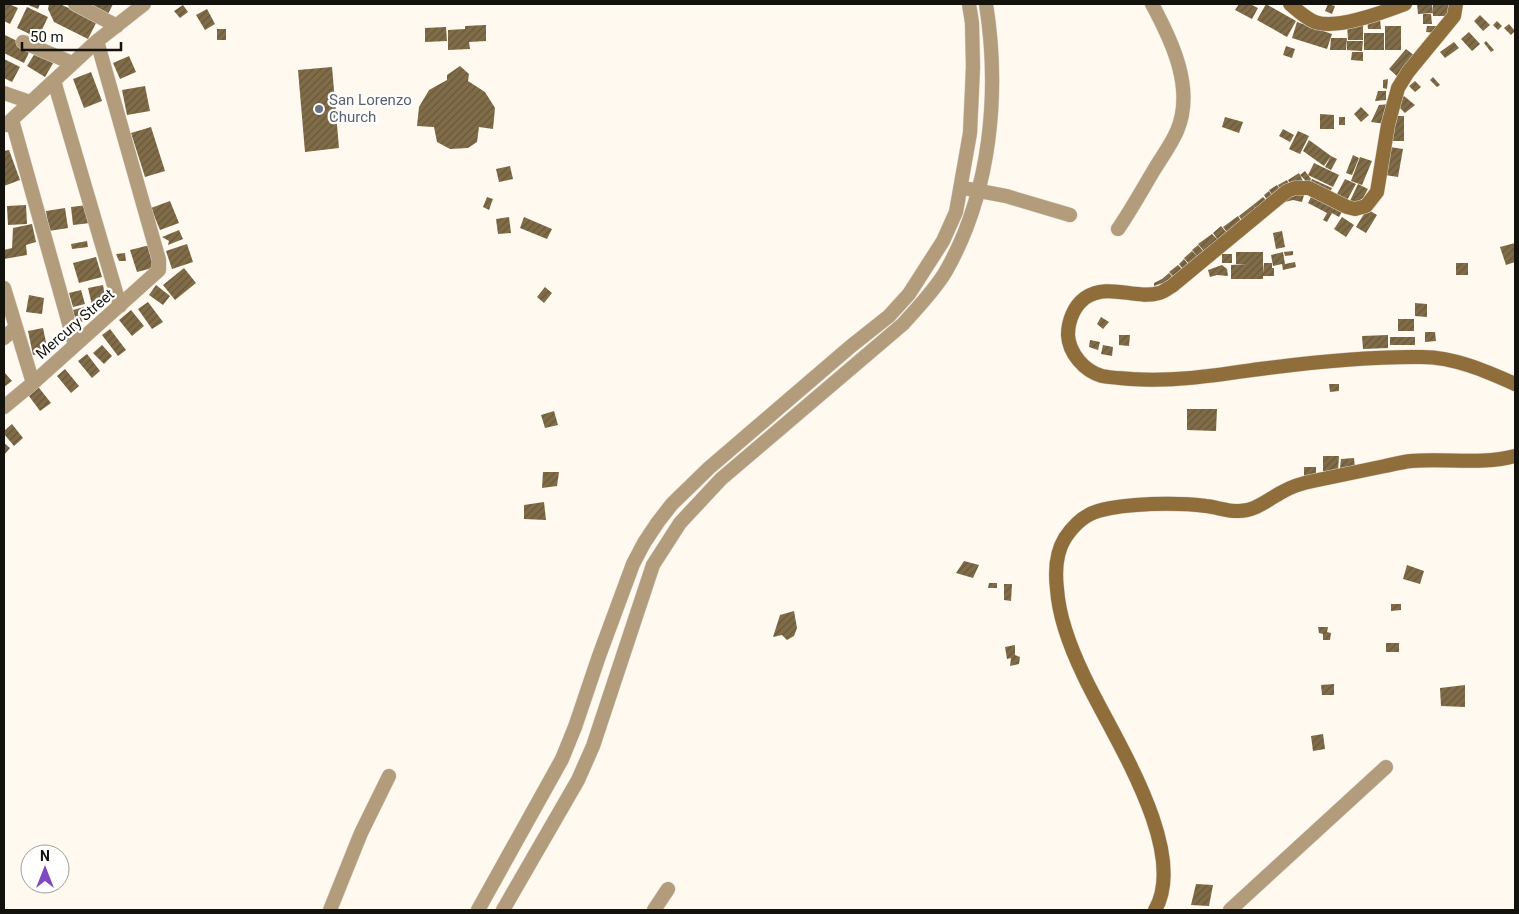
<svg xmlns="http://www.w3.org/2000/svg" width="1519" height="914" font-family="Roboto,sans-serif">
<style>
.building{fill:url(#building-hatch)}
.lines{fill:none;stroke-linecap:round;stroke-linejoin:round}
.minor-casing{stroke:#d9d4cb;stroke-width:15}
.secondary-casing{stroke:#d9d4cb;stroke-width:15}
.minor{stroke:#b39c7b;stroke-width:14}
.secondary{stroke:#8f6e3c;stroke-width:14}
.worship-dot{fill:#6b7280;stroke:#fff;stroke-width:2}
.labels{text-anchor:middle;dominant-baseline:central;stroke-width:4.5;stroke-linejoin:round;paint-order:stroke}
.worship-label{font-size:15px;fill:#5b616d;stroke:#fff;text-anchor:start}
.street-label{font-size:15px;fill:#14120d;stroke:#fff}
</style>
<defs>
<pattern id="building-hatch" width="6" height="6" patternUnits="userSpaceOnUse" patternTransform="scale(1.25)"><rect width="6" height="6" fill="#806c48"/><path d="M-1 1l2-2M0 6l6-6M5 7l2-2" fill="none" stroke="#68573a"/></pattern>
</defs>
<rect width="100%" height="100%" fill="#fff9ef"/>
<path class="building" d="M4,4H9L18,8L10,24L4,21Z
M26,4H40L38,9Z
M49,4H60L97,21L88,39L54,22L48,9Z
M87,4H113L108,14Z
M1239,4H1250L1258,8L1252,19L1235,10Z
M1266,4L1296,21L1287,37L1257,20Z
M1328,4L1335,6L1332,14L1325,11Z
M1417,4H1432L1433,13L1418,14Z
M1433,4H1452V16H1433Z
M183,5L188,12L180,18L174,11Z
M27,7L48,17L38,38L17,28Z
M207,9L215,24L205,30L196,15Z
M1423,14H1431L1432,24H1423Z
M1480,15L1490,25L1483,31L1474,21Z
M1367,19H1380L1381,29H1368Z
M1497,21L1502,26L1498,30L1493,25Z
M1297,22L1332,34L1327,49L1292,38Z
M1363,23V40H1348L1347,24Z
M1509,24L1515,31L1511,35L1504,28Z
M486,25V41L469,42L470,49L448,50V30L465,29V26Z
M1385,26H1401V50H1385Z
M1427,26H1437V33L1426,32Z
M446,27L447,41L425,42V28Z
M217,29H226V40H217Z
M1469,32L1480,44L1472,51L1461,39Z
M1364,33H1384V50H1364Z
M5,35L31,48L24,63L4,53V38Z
M1331,38H1347L1346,50H1330Z
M1347,41H1363L1362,51L1347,50Z
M1486,41L1494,50L1491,52L1484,43Z
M1454,42L1459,48L1445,58L1440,52Z
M1286,46L1295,49L1292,58L1283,55Z
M1406,49L1415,56L1398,77L1389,69Z
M37,50L55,60L45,77L27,66Z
M1352,52H1363V61L1351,60Z
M129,56L136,72L120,79L113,63Z
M4,59L20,67L12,82L4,78Z
M460,66L469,74L468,81L485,92L495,108L493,129L479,127L477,142L468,148L450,149L437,142L434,127L417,126L419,107L429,90L447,80V75Z
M332,67L339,148L305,152L298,70Z
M91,72L102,101L84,108L73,79Z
M1433,77L1440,85L1437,87L1430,80Z
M1388,79L1387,89L1383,88V80Z
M1415,81L1421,87L1415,92L1409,86Z
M145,86L150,111L127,115L122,90Z
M1378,91H1386V100L1375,101Z
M1404,96L1415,105L1405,113L1396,104Z
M1390,104L1386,124L1371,122L1379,105Z
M1361,107L1369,115L1361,122L1354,114Z
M1320,114L1334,115V129H1320Z
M1391,116H1404V141H1391Z
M1225,117L1243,122L1239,133L1222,127Z
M1339,117H1345V125H1339Z
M151,127L165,171L145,177L131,133Z
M1283,129L1294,135L1290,142L1279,136Z
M1298,131L1309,136L1300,154L1289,149Z
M1309,140L1331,156L1324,166L1303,151Z
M1390,147L1403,149L1398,177L1385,175Z
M9,150L20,180L4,186V151Z
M1353,155L1359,158L1352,175L1346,173Z
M1331,156L1337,159L1331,170L1325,167Z
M1360,157L1372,161L1362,185L1351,181Z
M1314,163L1339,175L1333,187L1308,175L1311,179L1308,186H1301L1305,180L1300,175L1305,171L1308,175Z
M510,166L513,179L499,182L496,169Z
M1299,173L1303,181L1300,186L1292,188L1288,180Z
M1312,179L1332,188L1329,195L1309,186Z
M1345,179L1356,184L1346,202L1336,196Z
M1287,180L1291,188L1282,193L1278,185Z
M1358,184L1368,189L1363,198L1356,203H1349Z
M1277,185L1283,194L1275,199L1269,190Z
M1306,188L1302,202L1293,200L1285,202L1283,196Z
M1269,191L1274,199L1269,203L1264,195Z
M487,197L493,199L489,210L483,207Z
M1263,197L1269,203L1258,211L1253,205Z
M1311,197L1344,208L1339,217L1332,213L1327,222L1323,220L1327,213L1308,203Z
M170,201L179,223L160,230L151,208Z
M26,205L27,224L8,225L7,206Z
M88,205L90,223L73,225L71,207Z
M1253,205L1257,211L1243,222L1239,216Z
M65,208L68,228L49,231L46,211Z
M1367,209L1377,215L1366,233L1356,227Z
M1238,216L1241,221L1227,232L1223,227Z
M509,217L511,233L498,234L496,219Z
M524,217L552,229L547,239L520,228Z
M1342,217L1354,225L1346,237L1334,229Z
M32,224L36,242L26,245L27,255L4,259V250L12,248L13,228Z
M1221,226L1227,233L1218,240L1213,233Z
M179,230L183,239L168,245L169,241L162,237Z
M1282,231L1285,247L1276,249L1273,233Z
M1212,234L1218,240L1204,251L1198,244Z
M87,241L88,247L72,249L71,244Z
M1515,243V262L1506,265L1500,247Z
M187,244L193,262L172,269L166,251Z
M150,245L156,267L137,272L130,250Z
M1198,245L1204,252L1198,257L1192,250Z
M1192,251L1197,256L1189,264L1184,258Z
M1293,251V255L1285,256L1284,252Z
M1236,252H1263V273L1264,263H1272V268H1274V276H1263V279H1231V265L1247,264H1236Z
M1283,252L1285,264L1295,262L1296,267L1283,270L1282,264L1273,266L1271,255Z
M125,253L126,261H119L116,254Z
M1222,254H1232V263H1222Z
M96,257L102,277L79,283L73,263Z
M1184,259L1188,264L1183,269L1179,264Z
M1456,263H1468V275H1456Z
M1178,265L1182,269L1173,276L1169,272Z
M1222,265L1227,269L1228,276L1217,275L1210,277L1208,270Z
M184,268L196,283L175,300L163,285Z
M1169,273L1172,276L1166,282L1154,286V283L1162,279Z
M103,285L106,302L92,305L88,288Z
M156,285L170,296L163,305L149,295Z
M545,287L552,293L544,303L537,297Z
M81,290L85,304L73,307L69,293Z
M29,295L44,298L42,314L26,312Z
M148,302L163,322L152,329L138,309Z
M1415,303L1427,304V317L1415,316Z
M84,307L88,320L76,323L73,310Z
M131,310L144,326L132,336L119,320Z
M1101,317L1109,322L1103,329L1097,324Z
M1398,319H1414V331H1398Z
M43,328L48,352L33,355L28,331Z
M110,329L126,350L118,356L102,335Z
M1425,332H1435L1436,341L1425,342Z
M1119,335H1130L1129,346L1119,345Z
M1388,335V348L1363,349L1362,336Z
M1390,337H1415V345H1390Z
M1090,340L1100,342L1098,350L1089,347Z
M102,345L112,356L104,364L93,353Z
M1103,345L1113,347L1112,356L1101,354Z
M87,354L100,371L92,378L78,361Z
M65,369L79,386L71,393L57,376Z
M5,373L12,381L4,387V374Z
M36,384L51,403L40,411L26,392Z
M1329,384H1339V391L1330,392Z
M1187,409H1217L1216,431L1187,430Z
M554,411L558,425L545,428L541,415Z
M12,424L23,438L14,446L4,434V431Z
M4,443L10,448L4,455Z
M1323,456H1339L1338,471H1323Z
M1354,458L1355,468H1340L1341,459Z
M1304,467H1316V478H1304Z
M543,472H559L557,486L542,488Z
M544,502L546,520L524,519V505Z
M964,561L979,565L973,578L956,573Z
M1407,565L1424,571L1420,584L1403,579Z
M989,583H997V588H988Z
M1004,584H1012L1011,601L1004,600Z
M1391,604H1401V610L1391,611Z
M794,611L797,628L794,636L787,640L782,635L773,637L780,615Z
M1318,627H1328L1327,632L1331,633L1330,640H1323V634L1319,633Z
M1386,643H1399V652H1386Z
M1015,645V655L1020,657L1019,664L1010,666L1011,658L1007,659L1005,647Z
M1334,684V695H1322L1321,685Z
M1465,685V707L1441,706L1440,688Z
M1323,734L1325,749L1313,751L1311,736Z
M1196,884L1213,885L1209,906L1191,905Z"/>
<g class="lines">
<g class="minor-casing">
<path id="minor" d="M75,4L117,26
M23,42L72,63
M54,81L120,306
M4,93L30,102
M12,120L75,345
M6,125L97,41L144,4
M969,189L1006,196L1070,215
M1118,229C1131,210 1142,190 1154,170C1161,158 1171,145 1177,131C1195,89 1172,41 1152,4
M4,288L33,383
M4,338L15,328
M4,407L33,383L159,270V260L97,41
M330,910L361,833L389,776
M478,910L562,759L575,727L599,656L633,564L644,543L658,522L672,504L709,468L850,347L889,316L909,294L943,241L956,212L970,133L973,67L972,23L969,4
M503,910L578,780L593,746L653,565L680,523L721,479L903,324C918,307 935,290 946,271C991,192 1000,92 986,4
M654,910L668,889
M1230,910L1386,767"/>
</g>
<g class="secondary-casing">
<path id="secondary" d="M1290,4C1297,10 1305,18 1315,22C1336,30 1384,12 1405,4
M1456,4L1454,16L1408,72L1398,88L1388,125L1377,192L1366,206L1355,209L1347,207L1309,188H1295L1287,191L1172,286C1168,288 1164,292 1159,293C1136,300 1108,282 1085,298C1074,306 1068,321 1068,335C1069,353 1084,371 1102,376C1112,378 1122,378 1132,379C1175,382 1218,375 1260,369C1313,362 1368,356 1422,357C1454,357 1486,371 1515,384
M1155,910C1190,850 1110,732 1084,676C1071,649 1059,619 1057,589C1055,572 1055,554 1065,538C1073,526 1084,515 1098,511C1126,503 1177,502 1206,506C1216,507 1226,511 1237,511C1255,512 1268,499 1284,491C1293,486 1303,483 1313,481C1337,476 1361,471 1385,466C1394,464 1402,462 1411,461C1445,458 1482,465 1515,456"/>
</g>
<use href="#minor" class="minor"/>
<use href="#secondary" class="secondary"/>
</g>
<circle class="worship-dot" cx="319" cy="109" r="5"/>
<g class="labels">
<g class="worship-label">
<text x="329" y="100">San Lorenzo<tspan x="329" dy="17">Church</tspan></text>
</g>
<g class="street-label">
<text transform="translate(75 324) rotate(-41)">Mercury Street</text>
</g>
</g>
<rect width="1519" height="914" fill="none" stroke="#14120d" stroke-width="10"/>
<g transform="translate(45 869)"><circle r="24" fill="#ffffff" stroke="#a1a09e"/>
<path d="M0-4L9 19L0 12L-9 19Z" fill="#7f48bf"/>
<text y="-8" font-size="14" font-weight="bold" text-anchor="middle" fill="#14120d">N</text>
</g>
<path d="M22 42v8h99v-8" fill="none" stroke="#14120d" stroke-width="2.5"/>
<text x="30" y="42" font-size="15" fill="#14120d" stroke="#ffffff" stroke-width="4" paint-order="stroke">50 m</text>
</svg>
